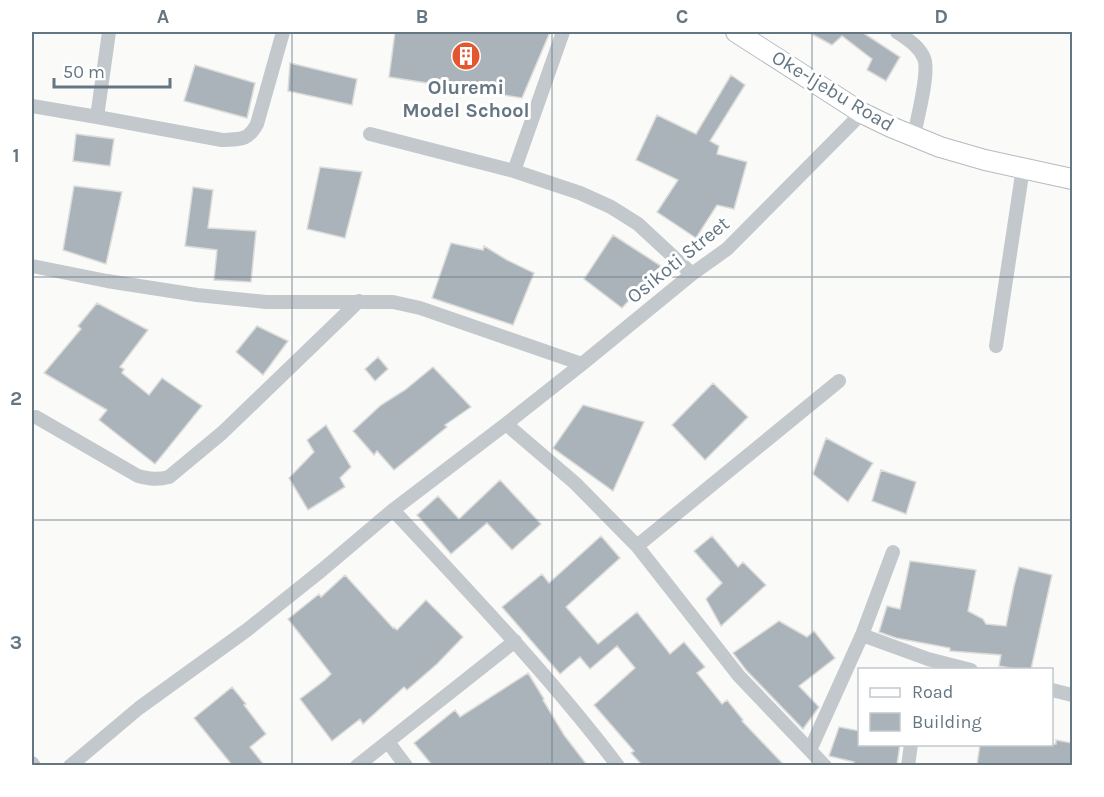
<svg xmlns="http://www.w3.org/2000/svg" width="1104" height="797" font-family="Karla,sans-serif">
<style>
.building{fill:#aab3b9;stroke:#dcdcda;stroke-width:1.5}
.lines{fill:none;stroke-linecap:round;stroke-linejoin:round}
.secondary-casing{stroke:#b3babf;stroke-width:22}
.minor{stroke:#c3c8cc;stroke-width:14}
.secondary{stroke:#fff;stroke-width:20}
.grid{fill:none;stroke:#657683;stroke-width:1.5;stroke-opacity:0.55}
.labels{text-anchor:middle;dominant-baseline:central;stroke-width:6;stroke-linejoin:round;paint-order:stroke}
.poi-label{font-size:20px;font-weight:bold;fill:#657683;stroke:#fff}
.street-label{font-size:20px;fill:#657683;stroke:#fff}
.neatline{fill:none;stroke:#657683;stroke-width:2}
.grid-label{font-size:20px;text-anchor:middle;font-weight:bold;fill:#657683}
</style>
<rect width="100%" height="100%" fill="#fafaf8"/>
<path class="building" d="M395,32H550L522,98L389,77Z
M808,32H862L900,57L886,81L867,70L872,59L842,36L832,45Z
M290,63L357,79L352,105L288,91Z
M195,65L255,83L247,118L184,101Z
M731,75L745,85L710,141L719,146L717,154L747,162L734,209L717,205L696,238L657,212L678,180L636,160L657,115L696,134Z
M76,134L114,139L110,166L73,161Z
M320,167L362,172L345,238L307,229Z
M74,186L122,192L106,264L63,250Z
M193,187L213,190L208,228L256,231L251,282L214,280L217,250L185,246Z
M613,235L661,266L622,308L584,279Z
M451,243L483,250L484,246L507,260L534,273L513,325L432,298Z
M97,303L148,330L120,367L124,369L122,373L149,395L162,378L202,406L155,464L99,420L107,410L44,373L81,329L78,326Z
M257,326L288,341L263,375L236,352Z
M378,357L388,369L375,381L365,369Z
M433,367L471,407L445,425L447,427L394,470L377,451L374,455L353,431L381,405L405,390Z
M713,383L748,417L705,460L672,425Z
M583,405L644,422L613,491L553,448Z
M326,425L351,467L340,478L345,487L308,510L289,478L314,452L307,440Z
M826,438L873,463L848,502L813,474Z
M881,470L916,482L906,514L872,501Z
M500,480L541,524L512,550L487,523L451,554L417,515L438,496L459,519Z
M601,536L620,558L566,607L598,644L637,612L670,654L684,642L705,667L697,673L722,704L727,700L743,720L742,721L784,765H642L631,753L634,751L594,705L635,668L617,646L590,669L580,657L560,674L502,607L542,574L549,583Z
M712,536L738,567L743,562L766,585L721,626L706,599L722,583L694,551Z
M910,561L976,570L968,611L983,619L986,624L1006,626L1014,586L1019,567L1052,575L1031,669H1016L999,666L1001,655L950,651V648L896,638L879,632L887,606L900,609Z
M345,575L393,628L394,627L397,630L426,600L463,637L437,664L407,690L404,687L363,724L360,719L332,741L300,699L325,680L331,674L288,619L319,594L321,597Z
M779,621L807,637L814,631L835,658L799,686L819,707L803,729L746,670L733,653Z
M528,673L544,699L543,700L564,735L587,765H432L414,743L455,710L460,717Z
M232,687L246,704L244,705L266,734L250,747L264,765H232L194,718Z
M839,727L860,731V744H900L897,765H852L854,762L829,756Z
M1056,740L1072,743V765H977L980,744H1056Z"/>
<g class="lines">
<g class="secondary-casing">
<path id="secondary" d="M736,32L862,113L891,127L940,147L985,160L1072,179"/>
</g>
<path class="minor" d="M897,32C907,39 919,46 924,58C930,73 917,118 914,136
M32,106L97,117L222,140C240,139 248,141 257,124L283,32
M97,117L109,32
M370,134L514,171L580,193L611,207L638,224L692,274
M514,171L563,32
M32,266L107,281L197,295L266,302H393L420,308L582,364
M996,346L1023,168
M36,417L138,476C150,479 158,480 169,477L222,433L359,301
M506,424L575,483L637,546L739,676L825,766
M637,546L839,381
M862,635L928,659L971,670
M1052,690L1072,695
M388,742L406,766
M810,750L862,635L893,552
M32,763L34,766
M70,766L139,708L247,630L322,570L393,510
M357,766L515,641
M618,766C549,675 470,593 393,510L506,424L582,364L692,274L727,249L862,113
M908,766L911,744"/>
<use href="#secondary" class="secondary"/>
</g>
<path class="grid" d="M292,32V766M552,32V766M812,32V766M32,277H1072M32,520H1072"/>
<defs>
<g id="building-disc" transform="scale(1.5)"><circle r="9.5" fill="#e4572e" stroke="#fff"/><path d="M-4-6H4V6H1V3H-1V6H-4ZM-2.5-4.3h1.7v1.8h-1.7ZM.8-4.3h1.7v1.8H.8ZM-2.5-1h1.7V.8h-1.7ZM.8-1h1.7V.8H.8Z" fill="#fff"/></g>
</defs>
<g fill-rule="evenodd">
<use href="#building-disc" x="466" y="56"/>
</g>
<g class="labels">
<g class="poi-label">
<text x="466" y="87">Oluremi<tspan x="466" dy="23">Model School</tspan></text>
</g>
<g class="street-label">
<text transform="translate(833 91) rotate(31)">Oke-Ijebu Road</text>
<text transform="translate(678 260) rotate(-39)">Osikoti Street</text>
</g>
</g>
<rect width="1104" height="797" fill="none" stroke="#ffffff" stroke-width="66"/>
<rect x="858" y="668" width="195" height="78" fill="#ffffff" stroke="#c1c8cd" stroke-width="1.5"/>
<rect x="870" y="688" width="30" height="9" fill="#ffffff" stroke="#c1c8cd" stroke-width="1.5"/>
<text x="912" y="698" font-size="18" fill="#657683">Road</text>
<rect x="870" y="713" width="30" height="18" fill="#aab3b9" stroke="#c1c8cd" stroke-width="1.5"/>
<text x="912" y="728" font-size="18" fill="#657683">Building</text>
<path d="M54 78v9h116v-9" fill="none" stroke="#657683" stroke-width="3"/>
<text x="63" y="78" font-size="18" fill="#657683" stroke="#ffffff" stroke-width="4.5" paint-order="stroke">50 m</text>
<rect x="33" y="33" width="1038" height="731" class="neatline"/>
<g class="grid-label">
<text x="163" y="23">A</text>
<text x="422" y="23">B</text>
<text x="682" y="23">C</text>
<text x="941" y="23">D</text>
<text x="16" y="162">1</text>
<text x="16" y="405">2</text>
<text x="16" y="649">3</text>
</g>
</svg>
